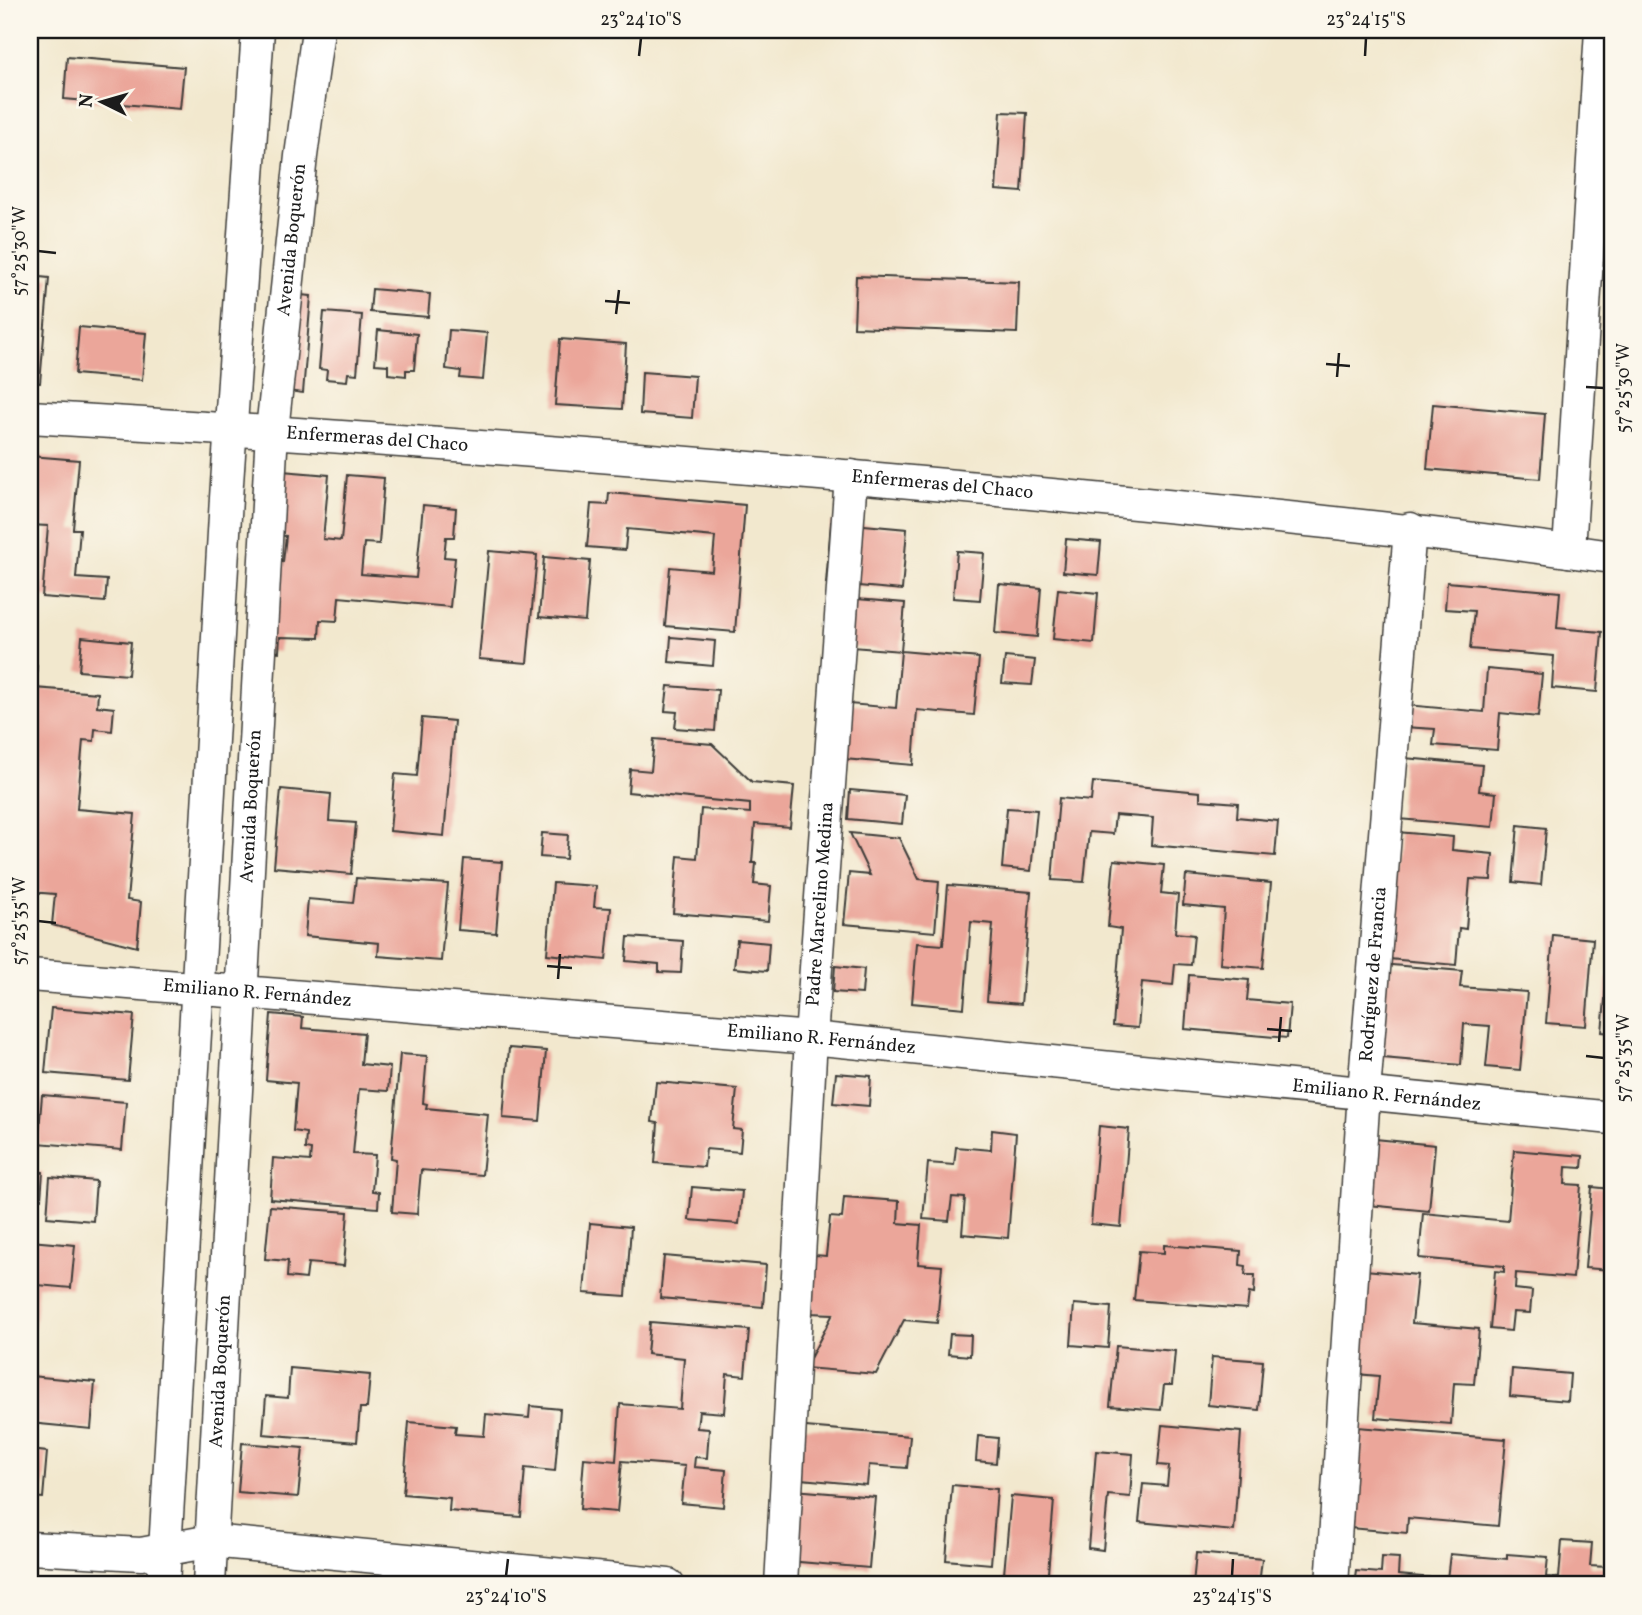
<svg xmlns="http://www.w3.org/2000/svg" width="1642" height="1615" font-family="Vollkorn,serif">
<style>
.building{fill:#eba69a}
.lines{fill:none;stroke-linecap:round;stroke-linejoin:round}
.minor-casing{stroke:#3c3b37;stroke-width:35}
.minor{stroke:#fff;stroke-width:32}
.ticks{fill:none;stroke:#1c1c1c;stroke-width:2.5}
.labels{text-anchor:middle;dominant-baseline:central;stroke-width:6;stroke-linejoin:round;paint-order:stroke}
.street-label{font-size:19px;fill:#1c1c1c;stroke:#fbf7ec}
.neatline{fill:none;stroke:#1c1c1c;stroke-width:2.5}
.ticks-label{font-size:18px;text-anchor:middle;fill:#1c1c1c}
</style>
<rect width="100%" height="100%" fill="#fbf7ec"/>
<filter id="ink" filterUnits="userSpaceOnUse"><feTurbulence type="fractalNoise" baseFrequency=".0143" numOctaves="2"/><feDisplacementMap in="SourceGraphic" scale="14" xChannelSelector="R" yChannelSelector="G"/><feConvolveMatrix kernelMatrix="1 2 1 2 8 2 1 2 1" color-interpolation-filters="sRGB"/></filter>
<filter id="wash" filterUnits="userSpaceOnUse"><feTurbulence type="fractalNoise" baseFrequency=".00686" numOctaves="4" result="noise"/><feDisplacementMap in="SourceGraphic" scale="28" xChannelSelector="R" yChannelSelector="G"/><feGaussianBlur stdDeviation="1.57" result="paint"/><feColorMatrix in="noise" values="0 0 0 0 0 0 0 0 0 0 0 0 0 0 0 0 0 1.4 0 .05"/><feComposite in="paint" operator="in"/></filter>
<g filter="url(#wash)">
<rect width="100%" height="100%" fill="#f2e8ce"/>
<g id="blocks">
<path class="building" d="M98,30H143V36Z
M67,57L184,67L180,109L64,99Z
M1001,112L1027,113L1022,192L996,190Z
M30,236H34L32,268H30Z
M30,276L49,278L40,383H30Z
M856,276L1019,282L1017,333L854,327Z
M372,289L430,294L428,317L370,312Z
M288,294L311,296L303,393L279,390Z
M324,312L362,315L357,374L348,373L347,381L326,379L327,370L319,369Z
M79,327L146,333L142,380L75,374Z
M378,330L417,334L414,370H406V376L388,374V365L375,364Z
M449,330L487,333L483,380L460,378L461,371L446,369Z
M560,339L626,344L622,409L555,405Z
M642,372L695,376L692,418L640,414Z
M1433,404L1545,414L1540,479L1427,469Z
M30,456L79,460L73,529H80L76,578L107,580L105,602L42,597L48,526L30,525Z
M270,470L329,475L323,539L341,541L347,475L384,478L379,544L364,543L361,574L416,578L423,505L456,508L454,537H446L444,557L455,558L450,607L339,597L337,621L320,620L319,638L280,637L279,652L249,649L257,560L283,562L286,536L264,534Z
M609,493L745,505L735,632L665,626L670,567L712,571L715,537L627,529L625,550L587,547L591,504L608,505Z
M831,522L907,529L902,590L826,583Z
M1066,539L1101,542L1098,575L1063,572Z
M489,551L537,555L527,663L479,659Z
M957,551L984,553L980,600L953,598Z
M544,557L590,561L585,621L539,617Z
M1447,582L1560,592L1557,628L1602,632L1597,692L1552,688L1554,656L1470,649L1474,611L1445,609Z
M999,584L1041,588L1037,637L995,633Z
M1058,589L1098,593L1094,643L1053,639Z
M832,597L905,603L901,651L828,645Z
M82,637L131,642L128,675L79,671Z
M671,637L715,641L713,666L669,662Z
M901,651L979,658L974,715L917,710L913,765L844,759L849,704L896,708Z
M1005,657L1035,660L1032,685L1002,683Z
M30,665H37L35,688L98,693L97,706L114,708L112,731L95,729L94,741L83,740L77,809L135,814L127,900L141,902L137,947L52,925L55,894L30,892Z
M1487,669L1542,674L1538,717L1500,713L1497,750L1433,745L1435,729L1404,727L1406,705L1484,712Z
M668,686L718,690L715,731L675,728L677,712L665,711Z
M422,718L454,721L444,836L390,831L395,774L417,776Z
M654,739L712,744L752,782L794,786L790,827L755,824L752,863H756L754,884L771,886L768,921L673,913L678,856L697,858L701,809L750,813V804L628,792L630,769L651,771Z
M1404,758L1482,765L1479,791L1496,793L1493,827L1399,819Z
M1093,782L1200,792V800L1238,803L1237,817L1278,821L1275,856L1151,845L1153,818L1115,815L1113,834L1089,832L1084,882L1052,880L1059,798L1091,801Z
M281,789L331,794L329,821L356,823L351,874L274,867Z
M850,790L905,795L902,824L848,819Z
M1007,808L1037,810L1031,871L1002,868Z
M1518,825L1546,828L1541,885L1513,882Z
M1397,832L1453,837L1452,850L1493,854L1491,880L1470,879L1466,929L1459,928L1456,965L1389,959Z
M542,833L568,835L566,859L540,857Z
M850,833L899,838L919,879L939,881L935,932L844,924L849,873L870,875Z
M464,859L502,862L496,933L458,930Z
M1114,860L1164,865L1161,893L1178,895L1175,933L1194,935L1191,965L1175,964L1173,985L1142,982L1138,1028L1113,1026L1121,929L1108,927Z
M1186,875L1271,883L1263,968L1220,964L1224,909L1183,905Z
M356,878L448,884L441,961L378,956L379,943L305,936L308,899L353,903Z
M553,883L596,886L594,907L611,908L606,960L547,954Z
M948,885L1031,892L1021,1004L987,1001L993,924L971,922L964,1008L912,1003L917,943L943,945Z
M1553,935L1593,939L1586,1026L1546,1023Z
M628,937L683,941L681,973L659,972V964L626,961Z
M737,940L769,943L767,971L734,968Z
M1380,964L1462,971L1460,987L1527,992L1520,1070L1486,1067L1490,1026L1464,1024L1461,1065L1372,1057Z
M835,966L864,969L862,994L833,992Z
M1189,975L1249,980L1247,1000L1290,1004L1287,1038L1185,1029Z
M1607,978H1612V1033L1602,1032Z
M51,1008L134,1015L128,1080L45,1073Z
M271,1014L303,1017L302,1028L364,1033L361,1064L390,1067L388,1091L359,1089L353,1154L375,1155L372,1191L379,1192L378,1208L270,1199L273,1158L310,1161L311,1150L305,1149L306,1133L293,1131L297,1083L266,1080Z
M509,1048L546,1051L540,1121L503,1118Z
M400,1054L427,1056L423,1103L427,1104L426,1108L488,1114L482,1175L421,1170L417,1214L392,1212L396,1159L391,1158Z
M836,1073L871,1076L869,1106L833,1103Z
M656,1082L737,1089L733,1129L742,1130L740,1152L706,1149L704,1167L655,1163L658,1123L652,1122Z
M42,1095L126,1102L122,1150L38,1143L36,1172H43L41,1199L33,1198L30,1218V1142L38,1143Z
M1099,1126L1129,1129L1121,1227L1091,1224Z
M992,1130L1016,1133L1008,1238L962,1234L965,1198L952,1197L949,1221L923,1219L928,1163L954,1165L956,1147L991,1150Z
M1365,1138L1435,1145L1429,1211L1359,1204Z
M1514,1150L1583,1156L1582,1168L1566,1167L1565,1184L1581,1185L1573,1278L1516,1273L1515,1289L1532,1291L1530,1313L1513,1312L1511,1331L1490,1329L1495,1271L1504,1272V1266L1419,1258L1423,1213L1508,1221Z
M50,1177L96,1181L93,1221L47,1217Z
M692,1187L742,1191L739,1224L689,1220Z
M1592,1187L1612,1189V1270L1585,1268Z
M844,1197L899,1201L898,1223L921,1225L918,1264L942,1266L937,1323L904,1320L876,1374L805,1368L833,1314L810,1313L815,1255L826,1256L830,1217L842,1218Z
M270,1206L348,1212L344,1266L308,1263L306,1279L287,1277L288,1261L265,1259Z
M590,1223L631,1227L626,1296L584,1293Z
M30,1241L75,1245L71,1288L38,1285L32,1355Z
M1164,1245L1241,1251L1240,1265L1246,1266L1245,1275H1255L1254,1294L1249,1293L1247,1309L1134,1300L1139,1251L1164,1253Z
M664,1256L766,1265L763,1307L660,1298Z
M1365,1270L1417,1275L1412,1323L1479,1329L1474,1384L1454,1383L1451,1424L1375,1418L1379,1376L1356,1374Z
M1074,1304L1111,1307L1108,1348L1071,1345Z
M650,1322L749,1330L745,1376L727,1374L724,1413L699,1411L697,1428L709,1429L707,1458L695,1457L694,1467L726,1470L723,1507L681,1503L685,1466L622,1461L617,1512L580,1509L584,1458L616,1461L620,1404L680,1409L684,1358L647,1354Z
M950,1334L971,1335L970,1356L948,1354Z
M1116,1346L1175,1351L1172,1385H1164L1161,1410L1110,1406Z
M1212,1357L1263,1361L1259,1410L1208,1405Z
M290,1368L370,1375L367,1408H360L357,1442L263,1434L266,1396L288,1398Z
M1512,1369L1570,1374L1568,1401L1510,1396Z
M30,1376L95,1382L91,1429L30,1423Z
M530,1406L560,1409L555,1471L525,1468L521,1517L449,1511L450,1498L403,1494L409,1422L456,1426L455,1434L484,1436L486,1414L529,1418Z
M1162,1425L1241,1432L1234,1531L1139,1522L1143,1484L1167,1486L1169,1466L1158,1465Z
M794,1426L910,1436L907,1468L869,1465L867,1485L790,1478Z
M1357,1427L1506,1439L1498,1526L1408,1518L1407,1533L1350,1528Z
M978,1436L998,1438L996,1463L976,1461Z
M242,1443L303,1448L298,1497L238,1492Z
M30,1450L47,1452L43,1498L30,1497Z
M1096,1451L1133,1454L1130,1497L1108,1495L1103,1550L1088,1548Z
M952,1485L997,1489L991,1564L946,1560Z
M794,1490L875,1497L869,1568L788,1561Z
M1011,1496L1054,1500L1047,1585H1003Z
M1562,1541L1592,1543L1590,1566L1607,1567L1606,1585H1354L1356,1571L1381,1573L1382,1557L1399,1558L1398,1575L1447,1579L1450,1554L1507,1559V1554L1548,1557L1546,1577L1559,1578Z
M1196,1553L1262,1559L1259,1585H1193Z"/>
</g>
</g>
<g filter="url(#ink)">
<use href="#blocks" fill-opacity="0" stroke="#3c3b37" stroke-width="2"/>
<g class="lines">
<g class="minor-casing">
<g id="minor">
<path id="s1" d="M30,417C367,437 704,462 1041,494C1232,512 1422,530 1612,557"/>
<path d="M1569,551L1601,30"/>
<path id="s2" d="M30,975L811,1038L1612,1118"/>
<path d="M30,1548L141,1554L211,1541L668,1585"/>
<path d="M163,1585L226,498L258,30"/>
<path id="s3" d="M209,1585L272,431L301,156L318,30"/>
<path id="s4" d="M781,1585L811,1038L851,476"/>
<path id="s5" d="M1332,1585L1364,1092L1410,529"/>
</g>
</g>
<use href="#minor" class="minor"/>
</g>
</g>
<path class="ticks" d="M639,56L641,38M1365,56L1366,38M38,251L56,253M605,301L630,303M616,314L619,290M1326,364L1350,366M1337,377L1339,353M1586,387L1604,388M38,921L56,923M547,966L572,968M558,979L560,954M1267,1029L1292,1031M1279,1042L1281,1017M1586,1056L1604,1058M506,1576L508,1559M1232,1576L1233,1559"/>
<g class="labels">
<g class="street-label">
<text stroke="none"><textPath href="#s3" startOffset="1348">Avenida Boquerón</textPath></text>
<text stroke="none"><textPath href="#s1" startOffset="348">Enfermeras del Chaco</textPath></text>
<text stroke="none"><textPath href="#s1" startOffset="915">Enfermeras del Chaco</textPath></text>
<text stroke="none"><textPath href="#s3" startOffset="780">Avenida Boquerón</textPath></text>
<text stroke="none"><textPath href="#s4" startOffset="682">Padre Marcelino Medina</textPath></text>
<text stroke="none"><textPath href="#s5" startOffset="612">Rodríguez de Francia</textPath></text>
<text stroke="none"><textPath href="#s2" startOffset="228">Emiliano R. Fernández</textPath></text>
<text stroke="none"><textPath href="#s2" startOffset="794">Emiliano R. Fernández</textPath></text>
<text stroke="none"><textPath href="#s2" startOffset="1362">Emiliano R. Fernández</textPath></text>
<text stroke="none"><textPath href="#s3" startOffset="214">Avenida Boquerón</textPath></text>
</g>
</g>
<rect width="1642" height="1615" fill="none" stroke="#fbf7ec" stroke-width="77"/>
<g transform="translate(102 102) rotate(275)" stroke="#fbf7ec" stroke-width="5" paint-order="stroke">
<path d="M0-5L12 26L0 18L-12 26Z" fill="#1c1c1c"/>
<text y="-10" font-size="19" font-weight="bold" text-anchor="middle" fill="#1c1c1c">N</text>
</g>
<rect x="38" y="38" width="1566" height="1538" class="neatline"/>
<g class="ticks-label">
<text x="641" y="25">23°24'10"S</text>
<text x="1366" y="25">23°24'15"S</text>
<text transform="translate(19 251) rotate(-90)" y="6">57°25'30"W</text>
<text transform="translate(1623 388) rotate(-90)" y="6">57°25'30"W</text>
<text transform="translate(19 921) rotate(-90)" y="6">57°25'35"W</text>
<text transform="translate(1623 1058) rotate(-90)" y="6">57°25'35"W</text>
<text x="506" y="1602">23°24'10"S</text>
<text x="1232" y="1602">23°24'15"S</text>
</g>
</svg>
